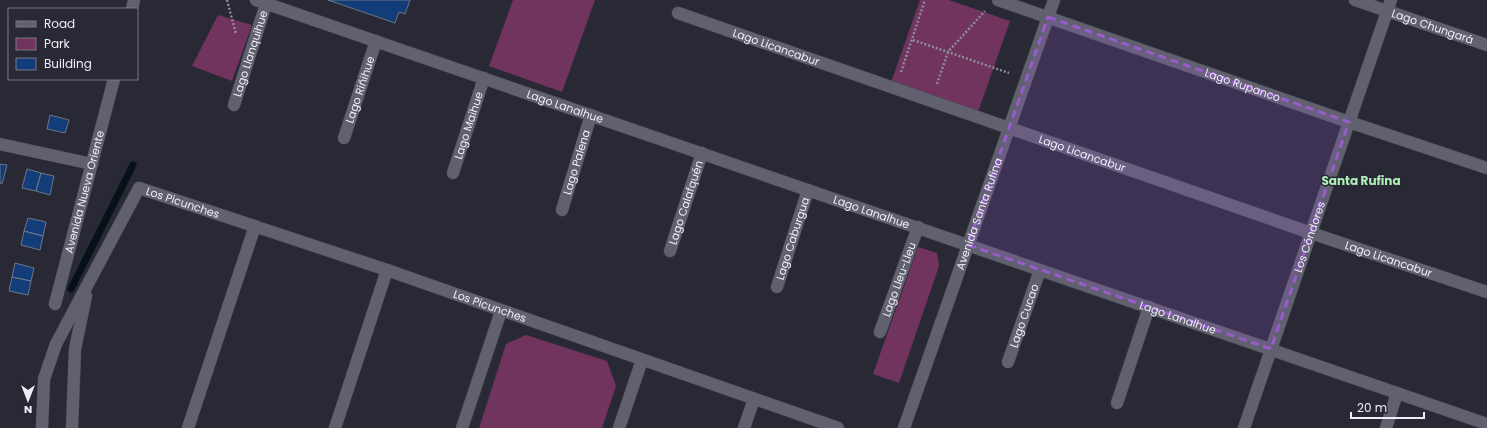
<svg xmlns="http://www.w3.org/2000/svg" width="1487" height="428" font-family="Poppins,sans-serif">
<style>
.green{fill:#71345f}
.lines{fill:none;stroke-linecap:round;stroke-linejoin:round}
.stream{stroke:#051117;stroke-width:7}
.building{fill:#123d79;stroke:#6d7684}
.street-casing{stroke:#474752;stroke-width:13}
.path{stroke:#8d8d98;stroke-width:2.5;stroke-dasharray:2 2;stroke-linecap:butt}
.street{stroke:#60606f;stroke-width:12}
.marked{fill:#985ccd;fill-opacity:0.2;stroke:#985ccd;stroke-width:3;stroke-dasharray:8 5;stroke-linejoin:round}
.labels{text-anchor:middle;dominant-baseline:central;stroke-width:3;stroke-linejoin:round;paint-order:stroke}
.street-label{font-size:11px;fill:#eeeef7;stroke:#292936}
.neighbourhood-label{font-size:12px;font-weight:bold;fill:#afefb7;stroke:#292936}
</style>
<rect width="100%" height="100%" fill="#292936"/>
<path class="green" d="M513,0H595L562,92L489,66Z
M920,0H949L1010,21L977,115L890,85Z
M218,15L252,25L232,81L192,66Z
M918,247L937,253L939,266L899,383L873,374Z
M526,335L607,361L616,386L602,428H479L506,344Z"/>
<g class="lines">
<path class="stream" d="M71,289L133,165"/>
</g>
<path class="building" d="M328,0H410L405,14L399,12L395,23Z
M50,115L69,120L65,133L47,129Z
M0,164L7,165L2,184L0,183Z
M27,169L41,173L36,191L22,188Z
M41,173L54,176L50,195L36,191Z
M28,218L46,222L43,236L24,231Z
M24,231L43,236L40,250L21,245Z
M15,263L34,268L31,281L12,277Z
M12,277L31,281L28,295L9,291Z"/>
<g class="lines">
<g class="street-casing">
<g id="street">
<path id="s1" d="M256,0L1487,424"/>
<path id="s2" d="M998,0L1349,122L1487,168"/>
<path id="s3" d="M1355,0L1487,45"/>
<path d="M132,9L134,0"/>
<path id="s4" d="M678,13L1311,233L1487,292"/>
<path id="s5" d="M234,105L266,4"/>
<path id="s6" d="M344,138L376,41"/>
<path d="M0,144L92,164"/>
<path id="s7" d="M453,173L484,78"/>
<path id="s8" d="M562,210L591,115"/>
<path id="s9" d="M670,251L702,153"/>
<path id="s10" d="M777,287L808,190"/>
<path id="s11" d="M55,304L114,79"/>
<path id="s12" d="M880,332L918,227"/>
<path id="s13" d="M1008,362L1040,270"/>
<path d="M1117,403L1149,307"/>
<path id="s14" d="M42,428L44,379L56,344L139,188L387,270L838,428"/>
<path d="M72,428L75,349L86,296"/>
<path d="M188,428L255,226"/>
<path d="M335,428L387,270"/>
<path d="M462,428L501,311"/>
<path d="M619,428L642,360"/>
<path d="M744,428L754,399"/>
<path id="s15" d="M904,428L1054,0"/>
<path id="s16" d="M1244,428L1391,0"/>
<path d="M1386,428L1397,393"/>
</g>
</g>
<path class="path" d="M227,0L236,34
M913,40L1009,73
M901,72L925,0
M937,84L948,52L985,11"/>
<use href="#street" class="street"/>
</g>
<path class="marked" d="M1048,17L1349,122L1271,349L968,245Z"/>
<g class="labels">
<g class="street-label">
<text stroke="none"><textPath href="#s3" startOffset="82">Lago Chungará</textPath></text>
<text stroke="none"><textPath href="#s4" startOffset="104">Lago Licancabur</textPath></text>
<text stroke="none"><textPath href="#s5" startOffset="54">Lago Llanquihue</textPath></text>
<text stroke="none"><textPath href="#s2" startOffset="259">Lago Rupanco</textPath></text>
<text stroke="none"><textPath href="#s6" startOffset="51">Lago Riñihue</textPath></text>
<text stroke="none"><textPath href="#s1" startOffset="327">Lago Lanalhue</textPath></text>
<text stroke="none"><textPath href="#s7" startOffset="50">Lago Maihue</textPath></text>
<text stroke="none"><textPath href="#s4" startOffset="428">Lago Licancabur</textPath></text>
<text stroke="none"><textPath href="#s8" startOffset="50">Lago Palena</textPath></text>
<text stroke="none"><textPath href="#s11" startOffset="116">Avenida Nueva Oriente</textPath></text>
<text stroke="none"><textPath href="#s14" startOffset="309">Los Picunches</textPath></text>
<text stroke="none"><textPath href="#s9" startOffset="51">Lago Calafquén</textPath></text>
<text stroke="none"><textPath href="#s1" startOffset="651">Lago Lanalhue</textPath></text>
<text stroke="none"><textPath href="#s15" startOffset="227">Avenida Santa Rufina</textPath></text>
<text stroke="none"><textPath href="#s16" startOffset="202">Los Cóndores</textPath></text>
<text stroke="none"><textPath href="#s10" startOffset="51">Lago Caburgua</textPath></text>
<text stroke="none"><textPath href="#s4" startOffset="752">Lago Licancabur</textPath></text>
<text stroke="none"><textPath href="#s12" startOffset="56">Lago Lleu-Lleu</textPath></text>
<text stroke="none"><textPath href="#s14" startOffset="633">Los Picunches</textPath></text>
<text stroke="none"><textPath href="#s13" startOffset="49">Lago Cucao</textPath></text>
<text stroke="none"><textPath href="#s1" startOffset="975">Lago Lanalhue</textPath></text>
</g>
<g class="neighbourhood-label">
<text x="1361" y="180">Santa Rufina</text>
</g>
</g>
<rect x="8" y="8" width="130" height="72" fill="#292936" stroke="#787883"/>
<rect x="16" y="21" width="20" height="6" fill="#60606f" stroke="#787883"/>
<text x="44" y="28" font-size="12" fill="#eeeef7">Road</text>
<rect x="16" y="38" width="20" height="12" fill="#71345f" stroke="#787883"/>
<text x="44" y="48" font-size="12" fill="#eeeef7">Park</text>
<rect x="16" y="58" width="20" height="12" fill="#123d79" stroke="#787883"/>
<text x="44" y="68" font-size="12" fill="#eeeef7">Building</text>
<g transform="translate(28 400) rotate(180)" stroke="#292936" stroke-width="3" paint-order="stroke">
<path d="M0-3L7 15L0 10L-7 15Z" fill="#eeeef7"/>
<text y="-6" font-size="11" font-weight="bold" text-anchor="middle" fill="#eeeef7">N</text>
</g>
<path d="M1351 412v6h73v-6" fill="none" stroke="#eeeef7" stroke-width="2"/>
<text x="1357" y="412" font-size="12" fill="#eeeef7" stroke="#292936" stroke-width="3" paint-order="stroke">20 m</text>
</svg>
